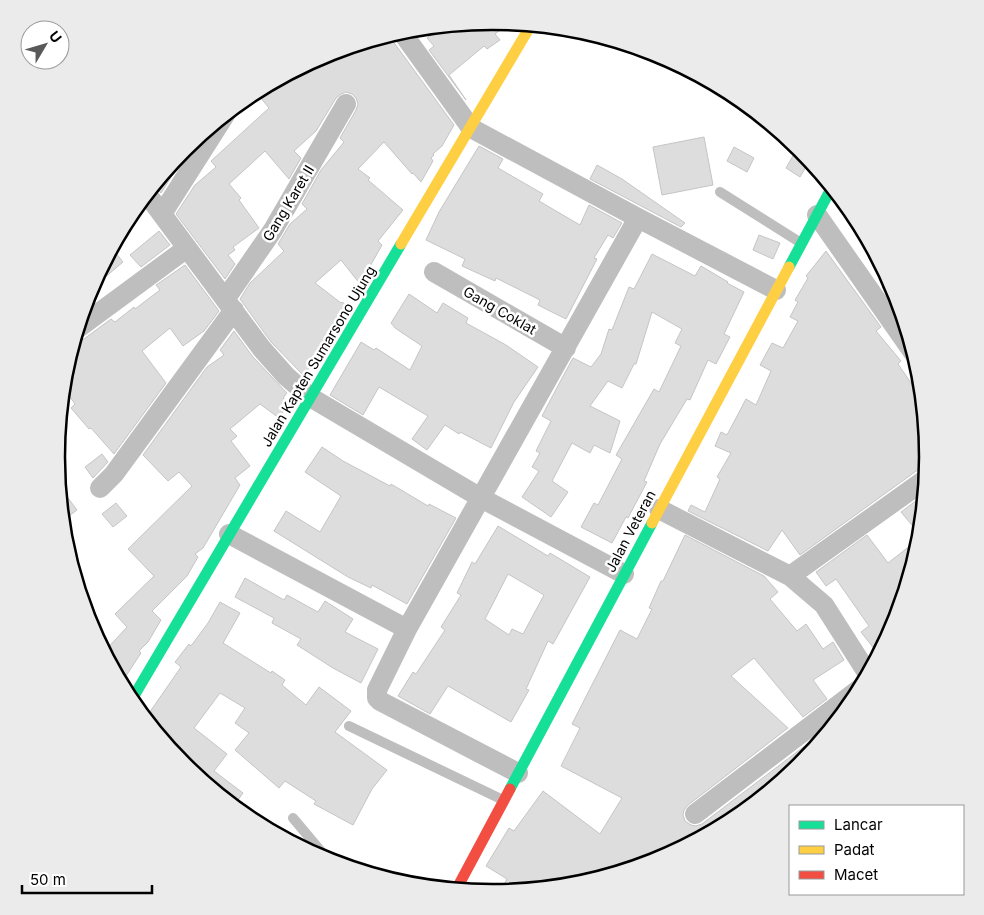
<svg xmlns="http://www.w3.org/2000/svg" width="984" height="915" font-family="Inter,sans-serif">
<style>
.building{fill:#ddd;stroke:#c5c5c5;fill-rule:evenodd}
.lines{fill:none;stroke-linecap:round;stroke-linejoin:round}
.lane{stroke:#bebebe;stroke-width:10}
.street{stroke:#bebebe;stroke-width:20}
.fast{stroke:#16e098;stroke-width:11}
.slow{stroke:#ffcf43;stroke-width:11}
.jam{stroke:#f24e42;stroke-width:11}
.labels{text-anchor:middle;dominant-baseline:central;stroke-width:5;stroke-linejoin:round;paint-order:stroke}
.street-label{font-size:14px;fill:#000;stroke:#fff}
.rim{fill:none;stroke:#000;stroke-width:2.5}
</style>
<rect width="100%" height="100%" fill="#fff"/>
<path class="building" d="M492,21L509,23L495,34L500,40L487,49L484,46L449,75L466,100L429,50L434,46L427,38L441,26Z
M387,36L395,44L454,125L442,146L433,154L434,155L431,158L433,161L421,182L413,173L412,174L384,142L358,169L370,178L368,180L403,210L378,241L382,245L360,284L341,260L315,283L341,303L342,302L347,305L310,367L303,375L271,342L240,299L250,283L284,251L278,244L290,224L307,209L302,204L321,170L344,142L340,138L356,110L358,104L356,98L352,94L346,92L341,94L336,98L316,131L294,151L301,158L289,179L265,151L229,184L241,198L239,200L259,228L233,247L235,250L228,255L235,264L225,279L176,214L195,185L216,167L211,161L269,108L256,92L304,66L310,71L319,58L325,54Z
M704,137L713,185L662,195L653,147Z
M479,146L503,159L498,168L543,194L539,201L580,225L589,205L622,223L613,238L608,235L594,258L597,259L566,319L538,305L540,300L496,278L495,281L462,266L465,259L426,240L439,212Z
M734,147L754,158L747,172L727,161Z
M798,147L810,160L800,177L786,168Z
M172,163L177,168L161,193L154,185Z
M597,165L622,179L685,223L681,227L590,179Z
M159,231L170,245L141,267L130,255Z
M759,235L780,243L773,259L753,250Z
M112,248L123,262L90,290V289Z
M826,251L881,327L876,331L901,361L898,364L922,399L928,458L927,468L919,469L800,555L782,530L768,551L688,511L691,505L705,512L720,479L717,477L731,453L715,446L721,432L727,435L746,399L756,405L771,371L760,365L772,343L783,348L798,321L790,317L798,302L795,300L808,278L806,276Z
M652,254L695,276L701,266L728,282L727,283L744,292L724,334L730,337L716,364L708,360L690,400L687,399L660,444L644,481L647,482L628,518L626,517L612,543L581,527L594,503L598,505L622,459L616,455L654,389L659,392L681,346L675,343L682,329L652,312L636,364H634L622,388L608,381L590,406L620,421L610,453L594,445L590,453L572,443L552,481L568,492L551,517L522,497L539,471L532,467L540,453L536,451L551,421L542,416L561,380L573,358L591,367L601,354L609,329L612,330L629,287L634,289Z
M185,265L219,311L204,331L183,346L170,328L142,351L166,383L114,454L91,428L89,429L71,408L75,404L63,387L64,372L74,340L84,339L111,319L115,322L134,307L135,309L160,290L156,285Z
M890,281L895,291L901,311L900,313L882,287Z
M88,292L95,301L83,310Z
M409,294L437,313L443,303L468,318L466,323L506,345L538,367L514,402L491,448L460,432L459,434L445,425L427,450L412,439L428,416L379,387L363,415L330,395L361,342L374,350L376,348L410,370L422,346L395,328L391,323Z
M234,331L253,357L287,393L283,398L289,402L279,418L260,404L230,429L237,436L231,441L250,466L235,478L240,485L203,548L195,554L198,557L187,576L152,611L161,620L148,642L139,651L141,653L126,676L106,656L104,652L127,627L115,614L154,576L128,549L192,486L179,472L168,481L143,455L207,367L224,355L220,350Z
M322,447L343,461L390,486L391,484L428,506L429,504L456,518L407,604L372,585L371,588L348,577L274,531L286,511L320,532L341,496L305,472Z
M102,454L108,462L93,478L85,467Z
M59,486L77,510L62,521L60,506Z
M921,497L924,501L921,536L901,512Z
M116,503L127,516L113,527L102,514Z
M498,526L548,556L550,553L590,577L553,644L548,641L526,689L529,690L511,722L448,686L430,714L398,696L413,672L416,674L445,630L441,627L461,595L457,593L472,562L475,564ZM508,574L544,595L523,634L512,629L509,635L485,619Z
M685,535L764,576L778,592L770,599L797,631L806,624L823,649L833,642L844,660L813,680L827,699L803,717L754,658L731,676L788,728L688,805L684,810L683,815L685,821L691,825L696,826L702,824L806,745L813,751L800,766L734,820L671,854L667,848L656,862L577,885L499,893L507,879L486,866L509,828L514,831L543,791L600,834L622,798L561,766L580,728L572,724L620,630L637,639L652,609L649,608L661,581H663Z
M867,535L888,563L920,538L907,586L897,594L902,601L895,625L879,655L861,632L869,626L836,579L826,586L816,572Z
M245,578L284,600L287,595L318,612L325,601L353,619L345,632L378,649L361,683L333,668L297,645L301,639L272,623L274,618L235,597Z
M220,602L240,613L223,643L271,673L272,671L285,680L282,685L306,705L319,687L351,711L335,732L387,770L372,789L353,825L314,804L316,801L285,781L279,788L235,750L249,733L235,723L245,708L220,693L194,728L227,754L214,771L243,793L233,807L183,766L187,759L168,747L145,719L181,667L175,662L189,644L191,646L208,623Z
M838,720L835,724L822,740L818,735Z"/>
<g class="lines">
<path class="lane" d="M720,192L801,243
M349,726L503,800
M293,818L330,862"/>
<path class="street" d="M401,31L471,128L638,218L776,290
M147,194L262,349L286,376L310,397L481,498L624,574
M162,214L225,115
M817,215L915,355
M434,272L566,348
M226,298L273,230L346,104
M77,329L187,248
M100,488L114,474L234,310
M659,509L790,576L824,605L868,674
M229,534L407,629
M790,576L926,479
M518,773L380,701L377,698V690L407,629L638,218
M695,814L862,687"/>
<path class="fast" d="M789,267L832,187
M131,701L401,244
M510,789L652,523"/>
<path class="slow" d="M401,244L531,25
M652,523L789,267"/>
<path class="jam" d="M456,890L510,789"/>
</g>
<g class="labels">
<g class="street-label">
<text transform="translate(288 203) rotate(-59)">Gang Karet II</text>
<text transform="translate(500 310) rotate(30)">Gang Coklat</text>
<text transform="translate(318 356) rotate(-59)">Jalan Kapten Sumarsono Ujung</text>
<text transform="translate(630 531) rotate(-62)">Jalan Veteran</text>
</g>
</g>
<path d="M0 0H984V915H0ZM65 457a427 427 0 1 1 854 0a427 427 0 1 1-854 0Z" fill="#ebebeb" fill-rule="evenodd"/>
<path class="rim" d="M65 457a427 427 0 1 1 854 0a427 427 0 1 1-854 0Z"/>
<rect x="789" y="805" width="175" height="90" fill="#ffffff" stroke="#999999"/>
<rect x="799" y="821" width="25" height="8" fill="#16e098" stroke="#999999"/>
<text x="834" y="830" font-size="15" fill="#000000">Lancar</text>
<rect x="799" y="846" width="25" height="8" fill="#ffcf43" stroke="#999999"/>
<text x="834" y="855" font-size="15" fill="#000000">Padat</text>
<rect x="799" y="871" width="25" height="8" fill="#f24e42" stroke="#999999"/>
<text x="834" y="880" font-size="15" fill="#000000">Macet</text>
<g transform="translate(45 45) rotate(52)"><circle r="24" fill="#ffffff" stroke="#999999"/>
<path d="M0-4L9 19L0 12L-9 19Z" fill="#595959"/>
<text y="-8" font-size="14" font-weight="bold" text-anchor="middle" fill="#000000">U</text>
</g>
<path d="M22 885v8h130v-8" fill="none" stroke="#000000" stroke-width="2.5"/>
<text x="30" y="885" font-size="15" fill="#000000" stroke="#ffffff" stroke-width="4" paint-order="stroke">50 m</text>
</svg>
